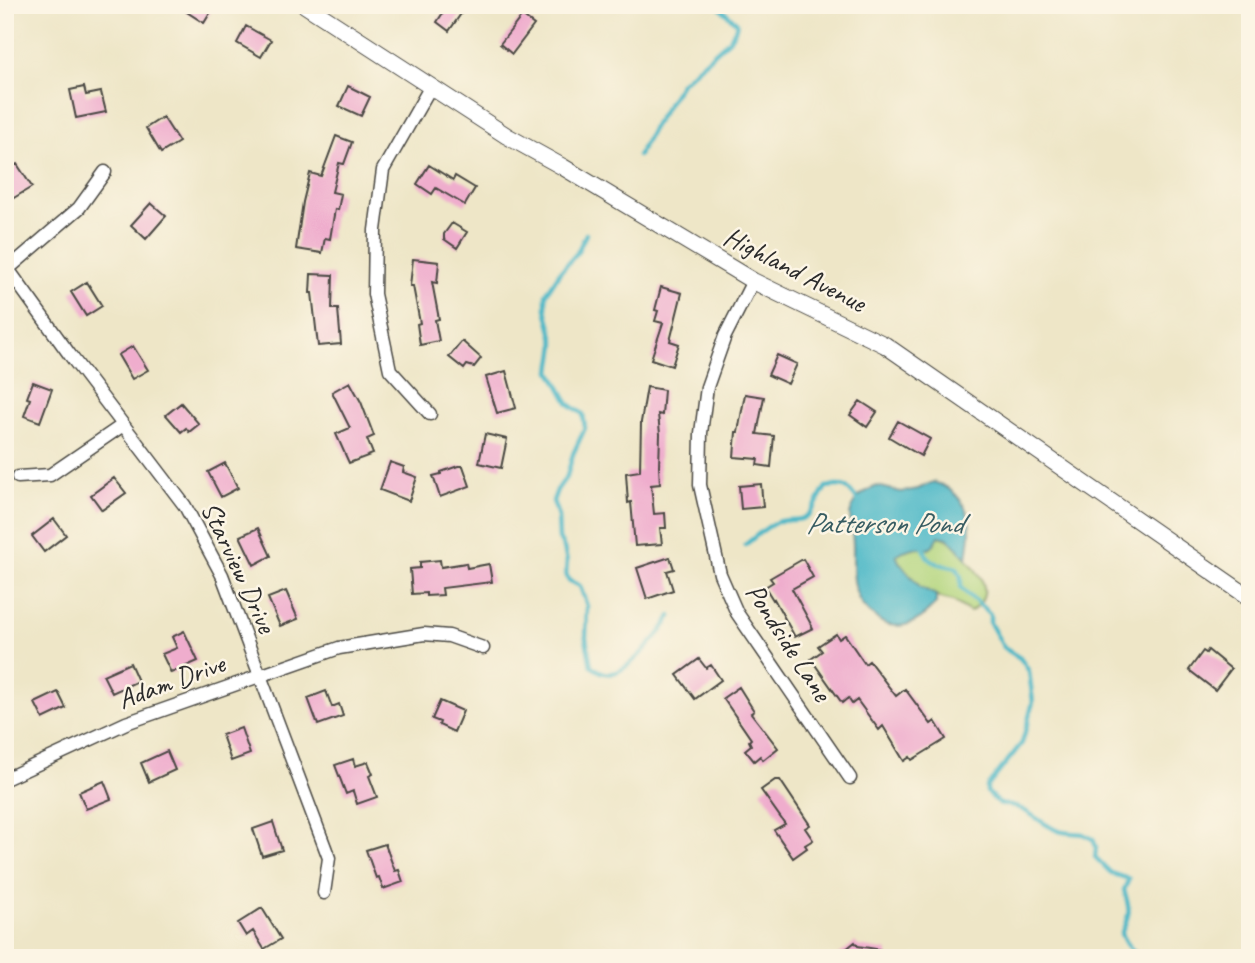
<svg xmlns="http://www.w3.org/2000/svg" width="1255" height="963" font-family="Caveat,sans-serif">
<style>
.green{fill:#b2d57d;stroke:#6e8054;stroke-width:2}
.water{fill:#4cb8c7;stroke:#3c7279;stroke-width:2}
.lines{fill:none;stroke-linecap:round;stroke-linejoin:round}
.stream{stroke:#4cb8c7;stroke-width:4.5}
.building{fill:#efadcd}
.minor-casing{stroke:#484742;stroke-width:15}
.tertiary-casing{stroke:#484742;stroke-width:18}
.minor{stroke:#fff;stroke-width:12}
.tertiary{stroke:#fff;stroke-width:16}
.labels{text-anchor:middle;dominant-baseline:central;stroke-width:5;stroke-linejoin:round;paint-order:stroke}
.street-label{font-size:28px;fill:#2b2b2b;stroke:#fcf5e5}
.water-label{font-size:30px;font-style:italic;fill:#375c62;stroke:#fcf5e5}
</style>
<rect width="100%" height="100%" fill="#fcf5e5"/>
<filter id="ink" filterUnits="userSpaceOnUse"><feTurbulence type="fractalNoise" baseFrequency=".0143" numOctaves="2"/><feDisplacementMap in="SourceGraphic" scale="14" xChannelSelector="R" yChannelSelector="G"/><feConvolveMatrix kernelMatrix="1 2 1 2 8 2 1 2 1" color-interpolation-filters="sRGB"/></filter>
<filter id="wash" filterUnits="userSpaceOnUse"><feTurbulence type="fractalNoise" baseFrequency=".00686" numOctaves="4" result="noise"/><feDisplacementMap in="SourceGraphic" scale="28" xChannelSelector="R" yChannelSelector="G"/><feGaussianBlur stdDeviation="1.57" result="paint"/><feColorMatrix in="noise" values="0 0 0 0 0 0 0 0 0 0 0 0 0 0 0 0 0 1.4 0 .05"/><feComposite in="paint" operator="in"/></filter>
<g filter="url(#wash)">
<rect width="100%" height="100%" fill="#eee6c7"/>
<path class="green" d="M939,536C950,538 953,544 961,552C976,570 1000,593 970,612L953,601L941,598L920,587L899,562L896,555C905,549 918,545 929,549Z"/>
<path class="water" d="M933,482C955,487 971,508 970,531C970,540 968,549 967,559L948,538L939,536L935,543L929,549C918,545 905,549 896,555L899,562L920,587L936,595V603C923,618 910,629 889,625C883,624 880,621 875,617C852,603 853,578 853,554C854,541 851,528 850,515C854,498 861,493 877,486L901,492L918,489Z"/>
<g class="lines">
<path class="stream" d="M638,156L652,129L681,83L729,40L735,30L737,23L717,5
M586,234L577,253L560,272L546,294V309L555,344L551,371L569,404L583,414L585,428L573,454L567,476L557,490L553,501L558,516L559,539L564,548L567,562L566,573L568,580L580,586L587,606L586,638L591,666C598,670 604,675 612,673C629,671 663,632 671,616
M920,544L924,547C926,565 943,564 957,568L961,577V588L990,614V623L1004,648L1020,658L1029,671L1033,702L1022,743L987,787V792L1000,804C1023,804 1037,821 1056,830C1064,834 1074,832 1083,834C1087,836 1090,838 1093,839L1096,847L1095,857L1111,873L1129,879L1124,890C1131,912 1130,913 1121,934L1126,943L1136,954L1135,958
M745,545C755,537 765,527 777,522C787,518 800,523 808,515C816,508 820,496 826,487C845,484 848,486 858,501"/>
</g>
<g id="blocks">
<path class="building" d="M176,5H215L204,23Z
M448,5H467L449,31L437,22Z
M522,16L534,25L512,54L500,44Z
M246,26L271,40L261,57L237,43Z
M348,86L370,97L361,116L339,106Z
M84,87L86,95L101,92L106,112L76,118L70,90Z
M163,117L179,142L161,153L146,128Z
M336,136L352,142L344,164L339,163L332,192L341,194L338,210L335,209L330,239L325,238L322,253L296,249L303,202L310,173L321,176Z
M17,164L32,187L12,199L5,189V171Z
M429,165L453,180L455,176L475,188L465,205L436,188L432,194L417,184Z
M151,203L166,216L146,239L131,225Z
M452,223L467,232L457,248L444,239V234Z
M413,259L439,262L437,283L432,282L439,319L435,320L439,341L420,345L417,324L420,323L413,286H410Z
M311,274L333,275L332,309H338L341,344L318,346L312,293H310Z
M87,282L102,306L86,316L71,292Z
M661,287L682,293L670,341L679,344L672,366L651,359L663,323L655,321L658,311L655,310Z
M462,341L481,358L474,367L467,365L464,369L449,357Z
M133,346L148,370L132,379L118,355Z
M777,355L797,364L788,384L768,375Z
M506,371L516,408L497,413L486,377Z
M33,382L52,389L40,422L24,416L30,399L27,398Z
M350,382L361,402L374,436L367,439L373,454L349,463L336,434L350,428L332,392Z
M647,387L664,390L662,415L658,414L660,434L659,467L660,484L651,485L654,514L665,513L666,528H660L662,544L635,546L631,502L628,503L626,473L640,471L641,422Z
M745,394L764,397L757,434L774,436L771,467L757,465L758,459L734,457L736,432H738Z
M860,401L877,412L867,427L850,415Z
M181,403L199,424L189,432L186,428L181,432L166,415Z
M898,421L930,439L921,456L889,437Z
M485,434L507,439L501,468L479,463Z
M390,462L404,467L403,472L417,477L409,501L380,490Z
M225,463L238,488L221,497L208,472Z
M458,466H463L470,486L440,497L433,476L441,474V472Z
M114,478L126,493L102,510L91,495Z
M761,484L763,507L741,509L739,486Z
M54,519L66,535L44,552L32,536Z
M258,528L271,556L254,565L240,536Z
M670,557L674,569L667,571L673,590L647,599L637,568Z
M803,559L813,577L792,589L813,628L795,637L774,599L773,600L765,587L773,582L770,578Z
M440,560L441,567L466,563L467,568L489,564L492,582L442,588L443,595L426,596V593L412,594L410,569L420,568V562Z
M286,591L298,619L280,626L268,598Z
M184,631L198,661L171,673L162,654L177,648L172,637Z
M836,634L839,639L845,635L865,664L869,661L896,696L905,689L931,724L935,721L946,739L912,760L910,757L904,761L883,726L879,730L857,700L852,704L848,698L842,703L811,659L822,651L818,646Z
M1208,650L1231,669L1215,690L1189,670L1203,651L1206,653Z
M699,659L706,668L711,665L721,680L695,699L677,675Z
M130,663L138,681L112,693L103,675Z
M739,687L754,711L751,713L778,748L763,760L760,756L754,761L745,750L751,745L749,741L751,739L723,698Z
M326,691L332,707L339,704L343,716L318,725L308,698Z
M58,692L66,708L43,719L35,703Z
M440,701L463,711L454,732L439,725L440,722L432,719Z
M241,728L250,754L231,761L222,735Z
M167,751L175,770L149,782L141,763Z
M353,759L355,766L368,762L373,774L369,776L377,797L357,804L353,791L346,794L335,765Z
M775,780H780L810,825L805,828L813,840L805,845L807,848L793,858L774,830L785,824L761,790Z
M104,781L111,799L86,809L79,792Z
M273,822L282,850L262,856L253,829Z
M385,844L395,871L399,870L403,882L383,889L379,877L376,878L366,850Z
M262,908L281,939L264,949L253,931L246,936L238,923Z
M855,942L858,946L888,951L887,958H835Z"/>
</g>
</g>
<g filter="url(#ink)">
<use href="#blocks" fill-opacity="0" stroke="#484742" stroke-width="2"/>
<g class="lines">
<g class="minor-casing">
<path id="minor" d="M5,265L70,355L185,506L222,575L329,858L324,893
M8,269L79,208L105,172
M753,281L725,336L707,387L701,433L700,485L720,574L737,613L850,778
M430,414L390,370L374,294L375,230L383,170L431,86
M18,477L50,475L123,425
M5,779L126,723L339,648L424,634L449,636L483,648"/>
</g>
<g class="tertiary-casing">
<path id="tertiary" d="M305,5L507,136L563,167L753,281L885,345L1250,598"/>
</g>
<use href="#minor" class="minor"/>
<use href="#tertiary" class="tertiary"/>
</g>
</g>
<g class="labels">
<g class="street-label">
<text transform="translate(795 269) rotate(27)">Highland Avenue</text>
<text transform="translate(239 567) rotate(65)">Starview Drive</text>
<text transform="translate(789 642) rotate(57)">Pondside Lane</text>
<text transform="translate(171 681) rotate(-20)">Adam Drive</text>
</g>
<g class="water-label">
<text x="884" y="523">Patterson Pond</text>
</g>
</g>
<rect width="1255" height="963" fill="none" stroke="#fcf5e5" stroke-width="28"/>
</svg>
